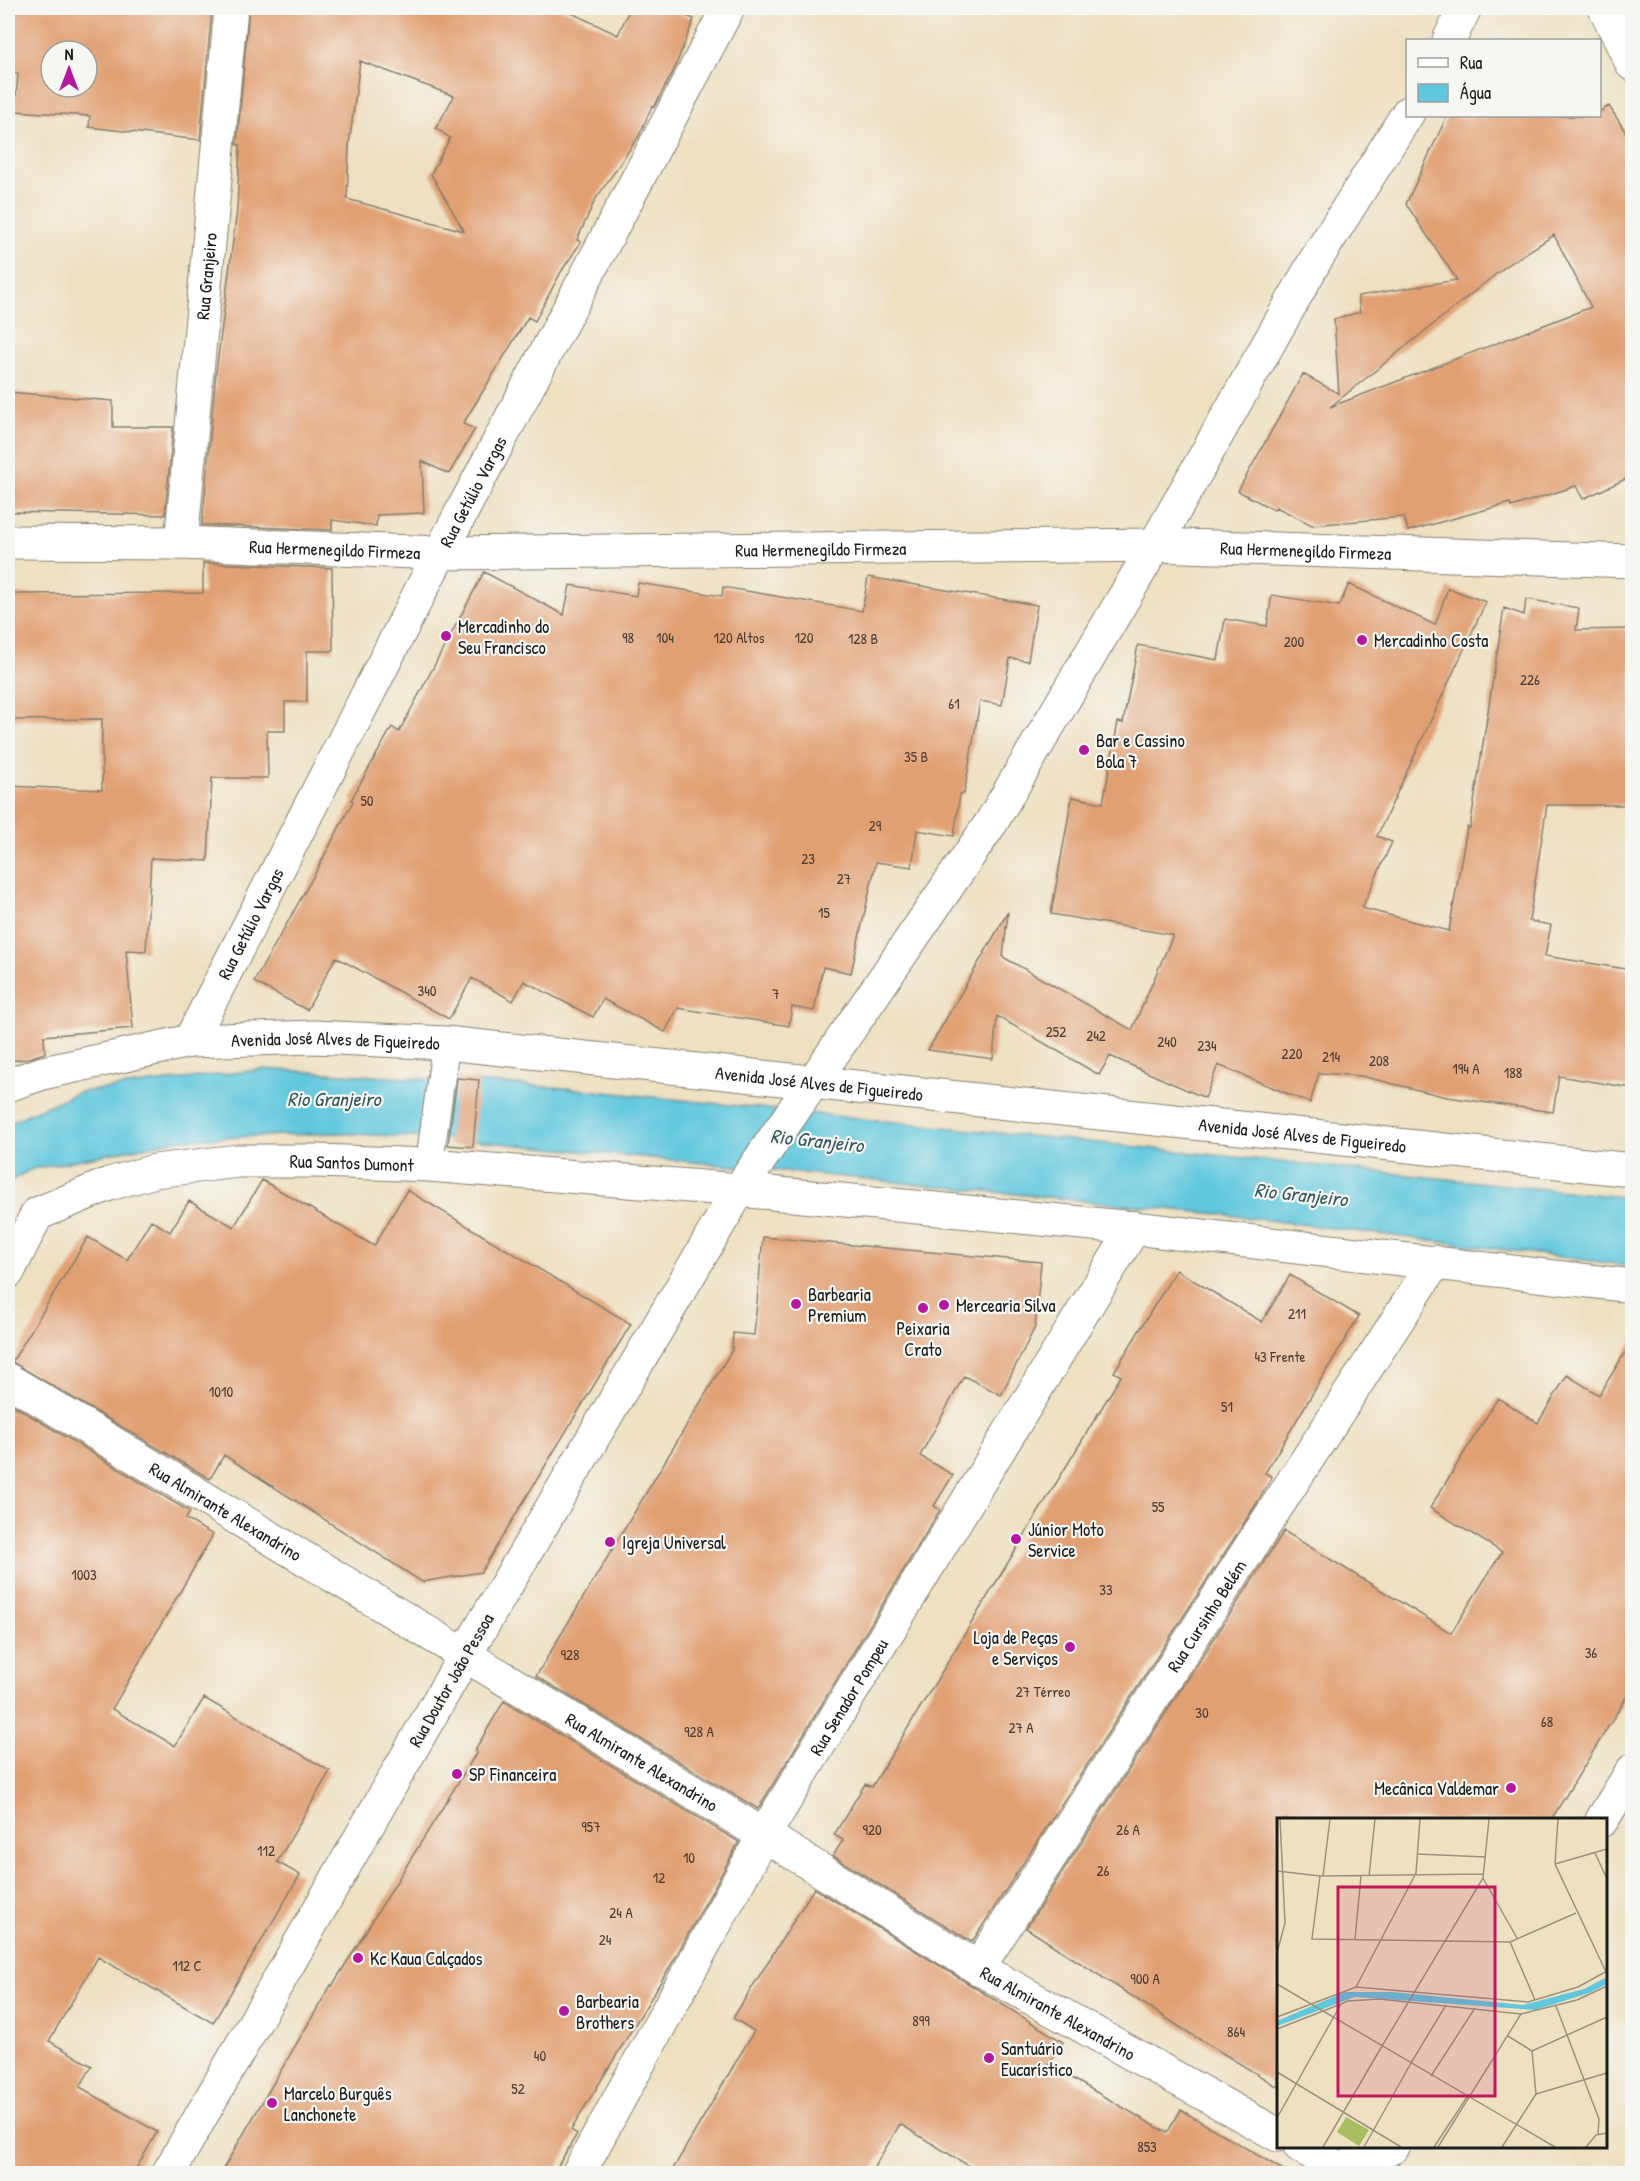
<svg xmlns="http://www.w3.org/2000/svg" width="1640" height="2181" font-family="'Patrick Hand',sans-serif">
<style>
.water{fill:#60c7dd;stroke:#3e727c;stroke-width:1.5}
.building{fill:#e1a073;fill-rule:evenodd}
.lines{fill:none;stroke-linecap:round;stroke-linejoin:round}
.pedestrian-casing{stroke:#857e6e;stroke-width:29}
.minor-casing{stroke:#857e6e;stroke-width:35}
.secondary-casing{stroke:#857e6e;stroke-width:35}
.pedestrian{stroke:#fff;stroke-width:27}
.minor{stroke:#fff;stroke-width:33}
.secondary{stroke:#fff;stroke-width:33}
.poi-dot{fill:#b5179e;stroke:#f6f6f2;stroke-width:2}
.labels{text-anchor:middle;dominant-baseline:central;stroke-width:4.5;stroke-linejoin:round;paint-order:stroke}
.number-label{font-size:15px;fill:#4d3d32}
.street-label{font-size:18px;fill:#1c1c1c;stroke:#f6f6f2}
.poi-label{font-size:18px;fill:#1c1c1c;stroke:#f6f6f2;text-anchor:start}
.water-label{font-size:20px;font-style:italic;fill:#345860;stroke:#f6f6f2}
.inset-road{fill:none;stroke:#9a927f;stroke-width:1.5}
.view{fill:#c2185b;fill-opacity:0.15;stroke:#c2185b;stroke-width:3}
.inset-edge{fill:none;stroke:#1c1c1c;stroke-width:3}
</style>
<rect width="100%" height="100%" fill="#f6f6f2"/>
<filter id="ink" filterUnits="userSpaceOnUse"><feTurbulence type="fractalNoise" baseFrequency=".0167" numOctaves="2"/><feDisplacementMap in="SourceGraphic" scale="12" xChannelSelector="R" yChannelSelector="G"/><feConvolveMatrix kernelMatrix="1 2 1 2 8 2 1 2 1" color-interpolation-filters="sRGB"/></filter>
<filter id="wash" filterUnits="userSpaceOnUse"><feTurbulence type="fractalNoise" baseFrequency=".008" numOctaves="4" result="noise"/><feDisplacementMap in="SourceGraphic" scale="24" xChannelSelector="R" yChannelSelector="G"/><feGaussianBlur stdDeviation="1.35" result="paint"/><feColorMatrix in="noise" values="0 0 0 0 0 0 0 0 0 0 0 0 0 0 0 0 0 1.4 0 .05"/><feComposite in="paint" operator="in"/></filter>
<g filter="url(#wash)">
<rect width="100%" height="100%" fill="#eee0c1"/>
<path class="water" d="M264,1069L566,1088L1632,1198V1266L1228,1215L469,1140L336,1133L183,1139L32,1169L8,1182V1123L79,1092Z"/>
<g id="blocks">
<path class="building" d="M8,8H212L200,140L89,127L90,116L15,111L18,73L8,72ZM51,51H87V87H51Z
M249,8H561L618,35L630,8H665L694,19L674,70L654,107L652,106L639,136L595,200L577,240L581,242L561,272L535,321L528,317L463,424L475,429L449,474L422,461L424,513L377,515L376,526L332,520V530L202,525L216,372L237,210L240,145H237ZM360,61L454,96L436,128L450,138L431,174L464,231L347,199L349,145Z
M1609,106L1632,142V476L1583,499L1576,486L1511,507L1510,503L1408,531L1404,517L1312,525L1276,507L1274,510L1238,491L1303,374L1339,394L1334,319L1360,312L1358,296L1457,280L1406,204L1447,116H1599V112ZM1554,235L1591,307L1330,407L1506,266Z
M8,392L113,401V427H173L165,515L8,512Z
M203,563L332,568L333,651H307V702H285V731H267L268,778H212L208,861L151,858L146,951L126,950L133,1028L44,1036L45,1053L26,1059L8,1061V786L102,790V719L8,720V594L203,593Z
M484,572L564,615L570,585L636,596L638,583L722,596L723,587L862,611L868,577L1037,605L1028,661L1010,658L1002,705L980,701L964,794H960L954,836L917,830L912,867L876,862L851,973L823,967L814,1011L792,1007L789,1026L678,1008L665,1032L603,999L593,1017L524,981L513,1001L472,978L449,1019L336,957L307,1010L254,982L318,868L353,801L351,800L392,727L399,732Z
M1349,584L1435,625L1448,588L1486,602L1377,836L1392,842L1362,908L1449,931L1467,827L1470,828L1504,608L1524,615L1526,599L1579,608L1576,630L1632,629V805H1547L1529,921L1551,925L1545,956L1632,970V1088L1559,1076L1553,1112L1447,1097L1361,1076L1319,1073L1310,1103L1218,1065L1205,1098L1110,1056L1099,1075L997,1016L993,1059L928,1050L1008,912L1003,957L1132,1030L1173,935L1051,914L1072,797L1103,803L1118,722L1123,723L1138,645L1218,660L1225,619L1267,626L1272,595L1339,606Z
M457,1078L479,1080L473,1147L448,1145Z
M262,1180L374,1246L407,1190L631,1324L481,1572L422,1582L224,1455L210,1479L12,1362L88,1237L127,1260L151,1220L170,1232L189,1201L234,1227Z
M763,1237L1041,1262L1035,1327L1001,1395L964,1376L920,1456L953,1475L934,1506L940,1510L758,1809L536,1676L732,1350L733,1333L754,1335Z
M1176,1270L1262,1322L1290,1275L1359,1316L1265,1473L1272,1477L1255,1506L972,1942L833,1856L843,1840L834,1835L865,1784L872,1787L1121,1376L1114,1372Z
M1632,1341V1688L1551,1820H1278V2087L1186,2031L1026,1928L1284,1531L1451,1633L1502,1552L1430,1508L1498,1398L1538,1423L1567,1375L1599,1395Z
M8,1402L190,1512L186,1519L213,1535L112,1709L175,1746L204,1698L330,1771L277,1862L300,1875L213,2023L98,1957L49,2041L92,2066L80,2087L157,2132L133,2174H8Z
M504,1701L739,1842L671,1965L571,2130L577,2134L553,2174H220L331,1985L332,1986L477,1752L475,1750Z
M814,1888L1063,2042L1049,2065L1167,2133L1181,2110L1290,2174H982L900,2124L870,2174H670L754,2031L733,2018Z"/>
</g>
</g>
<g filter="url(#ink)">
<use href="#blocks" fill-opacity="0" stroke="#857e6e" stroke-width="1.5"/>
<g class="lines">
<g class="pedestrian-casing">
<path id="pedestrian" d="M429,1165L446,1043"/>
</g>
<g class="minor-casing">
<g id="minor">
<path d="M1605,8L1632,64"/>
<path d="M1449,40L1465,8"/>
<path id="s1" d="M8,542L181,543L440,553L1155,545L1632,561"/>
<path id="s2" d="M181,543L231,8"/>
<path id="s3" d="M190,1041L440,553L728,8"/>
<path id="s4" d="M8,1085L43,1073L190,1041L313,1037L446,1043L1632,1170"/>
<path id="s5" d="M8,1272L37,1214L109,1184L155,1171L238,1161H318L429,1165L739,1190L1134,1228L1632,1286"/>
<path d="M465,1655L739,1190L991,823L1155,545L1315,261L1408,113"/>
<path d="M1602,1820L1632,1771"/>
<path id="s6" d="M764,1835L1134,1228"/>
<path id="s7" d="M978,1968L1435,1262"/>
<path d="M1337,2174L1340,2169L1393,2147"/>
</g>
</g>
<g class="secondary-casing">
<g id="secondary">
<path id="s8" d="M8,1380L764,1835L978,1968L1278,2135"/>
<path d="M1300,2146L1348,2174"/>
<path d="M168,2174L465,1655"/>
<path d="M578,2174L764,1835"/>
</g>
</g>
<use href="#pedestrian" class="pedestrian"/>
<use href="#minor" class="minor"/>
<use href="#secondary" class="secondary"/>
</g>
</g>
<g class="poi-dot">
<circle cx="446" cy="636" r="6"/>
<circle cx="1362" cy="640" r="6"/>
<circle cx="1084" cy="750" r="6"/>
<circle cx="796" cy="1304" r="6"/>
<circle cx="944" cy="1305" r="6"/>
<circle cx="923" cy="1308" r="6"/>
<circle cx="1016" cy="1539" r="6"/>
<circle cx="610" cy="1542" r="6"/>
<circle cx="1070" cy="1647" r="6"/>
<circle cx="457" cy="1774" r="6"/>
<circle cx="1511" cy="1788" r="6"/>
<circle cx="358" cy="1958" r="6"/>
<circle cx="564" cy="2011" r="6"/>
<circle cx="989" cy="2058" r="6"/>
<circle cx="272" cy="2103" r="6"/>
</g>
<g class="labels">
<g class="number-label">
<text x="628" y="637">98</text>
<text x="665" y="637">104</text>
<text x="739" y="637">120 Altos</text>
<text x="804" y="637">120</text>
<text x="863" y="638">128 B</text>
<text x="1294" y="641">200</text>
<text x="1530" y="679">226</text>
<text x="954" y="703">61</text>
<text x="916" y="756">35 B</text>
<text x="367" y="800">50</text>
<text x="875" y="825">29</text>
<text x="808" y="858">23</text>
<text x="844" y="878">27</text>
<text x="824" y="912">15</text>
<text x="427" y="990">340</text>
<text x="776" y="993">7</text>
<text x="1056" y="1031">252</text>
<text x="1096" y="1035">242</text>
<text x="1167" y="1041">240</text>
<text x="1207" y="1045">234</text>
<text x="1292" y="1053">220</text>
<text x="1331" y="1056">214</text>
<text x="1379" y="1060">208</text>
<text x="1466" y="1068">194 A</text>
<text x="1513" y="1072">188</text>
<text x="1297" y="1313">211</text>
<text x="1280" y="1356">43 Frente</text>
<text x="221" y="1391">1010</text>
<text x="1227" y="1406">51</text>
<text x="1158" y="1506">55</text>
<text x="84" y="1574">1003</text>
<text x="1106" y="1589">33</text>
<text x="1591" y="1652">36</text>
<text x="570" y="1654">928</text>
<text x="1043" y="1691">27 Térreo</text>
<text x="1202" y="1712">30</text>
<text x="1547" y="1721">68</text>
<text x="1021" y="1727">27 A</text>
<text x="699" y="1731">928 A</text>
<text x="591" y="1826">957</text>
<text x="872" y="1829">920</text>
<text x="1128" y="1829">26 A</text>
<text x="266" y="1850">112</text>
<text x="689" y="1857">10</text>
<text x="1103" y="1870">26</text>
<text x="659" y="1877">12</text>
<text x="621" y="1912">24 A</text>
<text x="605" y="1939">24</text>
<text x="187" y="1965">112 C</text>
<text x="1145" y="1978">900 A</text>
<text x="921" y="2020">899</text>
<text x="1236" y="2031">864</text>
<text x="540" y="2055">40</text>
<text x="518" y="2088">52</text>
<text x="1147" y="2146">853</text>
</g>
<g class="street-label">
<text stroke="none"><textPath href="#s2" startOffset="268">Rua Granjeiro</textPath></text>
<text stroke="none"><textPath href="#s3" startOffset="618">Rua Getúlio Vargas</textPath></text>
<text stroke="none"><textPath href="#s1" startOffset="327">Rua Hermenegildo Firmeza</textPath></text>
<text stroke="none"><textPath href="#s1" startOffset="813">Rua Hermenegildo Firmeza</textPath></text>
<text stroke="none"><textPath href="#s1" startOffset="1298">Rua Hermenegildo Firmeza</textPath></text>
<text stroke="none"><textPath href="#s3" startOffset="132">Rua Getúlio Vargas</textPath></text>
<text stroke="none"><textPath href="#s4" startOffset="333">Avenida José Alves de Figueiredo</textPath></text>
<text stroke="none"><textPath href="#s4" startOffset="819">Avenida José Alves de Figueiredo</textPath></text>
<text stroke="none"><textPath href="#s4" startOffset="1305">Avenida José Alves de Figueiredo</textPath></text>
<text stroke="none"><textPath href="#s5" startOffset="388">Rua Santos Dumont</textPath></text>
<text stroke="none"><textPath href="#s8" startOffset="254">Rua Almirante Alexandrino</textPath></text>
<text stroke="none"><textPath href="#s7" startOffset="420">Rua Cursinho Belém</textPath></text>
<text transform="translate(451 1680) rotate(-60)">Rua Doutor João Pessoa</text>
<text stroke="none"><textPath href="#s6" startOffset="162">Rua Senador Pompeu</textPath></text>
<text stroke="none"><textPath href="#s8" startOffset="740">Rua Almirante Alexandrino</textPath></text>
<text stroke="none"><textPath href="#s8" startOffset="1226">Rua Almirante Alexandrino</textPath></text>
</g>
<g class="poi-label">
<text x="458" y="626">Mercadinho do<tspan x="458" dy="21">Seu Francisco</tspan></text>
<text x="1374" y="640">Mercadinho Costa</text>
<text x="1096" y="740">Bar e Cassino<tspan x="1096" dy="21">Bola 7</tspan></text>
<text x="808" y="1294">Barbearia<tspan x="808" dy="21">Premium</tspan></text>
<text x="956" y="1305">Mercearia Silva</text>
<text x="923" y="1328" text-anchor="middle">Peixaria<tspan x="923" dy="21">Crato</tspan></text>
<text x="1028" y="1529">Júnior Moto<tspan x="1028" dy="21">Service</tspan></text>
<text x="622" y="1542">Igreja Universal</text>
<text x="1058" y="1637" text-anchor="end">Loja de Peças<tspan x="1058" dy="21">e Serviços</tspan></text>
<text x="469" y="1774">SP Financeira</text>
<text x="1499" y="1788" text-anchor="end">Mecânica Valdemar</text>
<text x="370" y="1958">Kc Kaua Calçados</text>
<text x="576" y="2001">Barbearia<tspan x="576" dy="21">Brothers</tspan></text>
<text x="1001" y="2048">Santuário<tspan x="1001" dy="21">Eucarístico</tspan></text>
<text x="284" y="2093">Marcelo Burguês<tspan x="284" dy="21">Lanchonete</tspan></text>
</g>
<g class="water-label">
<text x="334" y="1098">Rio Granjeiro</text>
<text transform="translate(817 1140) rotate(6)">Rio Granjeiro</text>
<text transform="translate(1301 1194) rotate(6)">Rio Granjeiro</text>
</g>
</g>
<g transform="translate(1277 1818)">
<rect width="330" height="330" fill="#eee0c1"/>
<path d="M69,299L92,312L82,328L60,314Z" fill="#a9bd61"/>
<path d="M330,159V166L312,175L258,192L78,179L0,208V203L68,174H115L246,187L307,171Z" fill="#60c7dd"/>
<path class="inset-road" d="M281,1L278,46L330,156M318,35L330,61M140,36L209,39M278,46L330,31M0,53L43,58L207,56M43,58L35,121L233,124L299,95M46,58L53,1M92,58L98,1M206,60L240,120M78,121L84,58M233,124L258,182M0,135L8,105L3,1M0,166L278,329M79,169L139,55L143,1M279,188L322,301L321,316M0,199L79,169L251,184L301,169L330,153M0,211L64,186M231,218L255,233M105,228L206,60L212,1M255,233L330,199M255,233L259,276M134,245L169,187M0,254L124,329M154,258L198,190M259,276L330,255M0,300L64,186L71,183L102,181L244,196L300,182L330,168M46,329L105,228M87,329L134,245M157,329L192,276M161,329L244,196M225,329L259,276M309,329L319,317L330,315"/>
<path class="view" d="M61,69H218V278H61Z"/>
<rect width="330" height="330" class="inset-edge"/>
</g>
<rect width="1640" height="2181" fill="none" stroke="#f6f6f2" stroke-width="30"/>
<rect x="1406" y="39" width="195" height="78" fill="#f6f6f2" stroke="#9f9f9c" stroke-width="1.5"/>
<rect x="1418" y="58" width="30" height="9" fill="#ffffff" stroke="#9f9f9c" stroke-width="1.5"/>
<text x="1460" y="69" font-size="18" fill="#1c1c1c">Rua</text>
<rect x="1418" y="84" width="30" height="18" fill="#60c7dd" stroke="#9f9f9c" stroke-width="1.5"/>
<text x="1460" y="99" font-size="18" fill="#1c1c1c">Água</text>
<g transform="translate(69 69)"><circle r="28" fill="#f6f6f2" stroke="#9f9f9c" stroke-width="1.5"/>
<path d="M0-4.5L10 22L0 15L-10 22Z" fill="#b5179e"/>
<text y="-9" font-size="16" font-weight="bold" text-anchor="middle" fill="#1c1c1c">N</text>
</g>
</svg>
